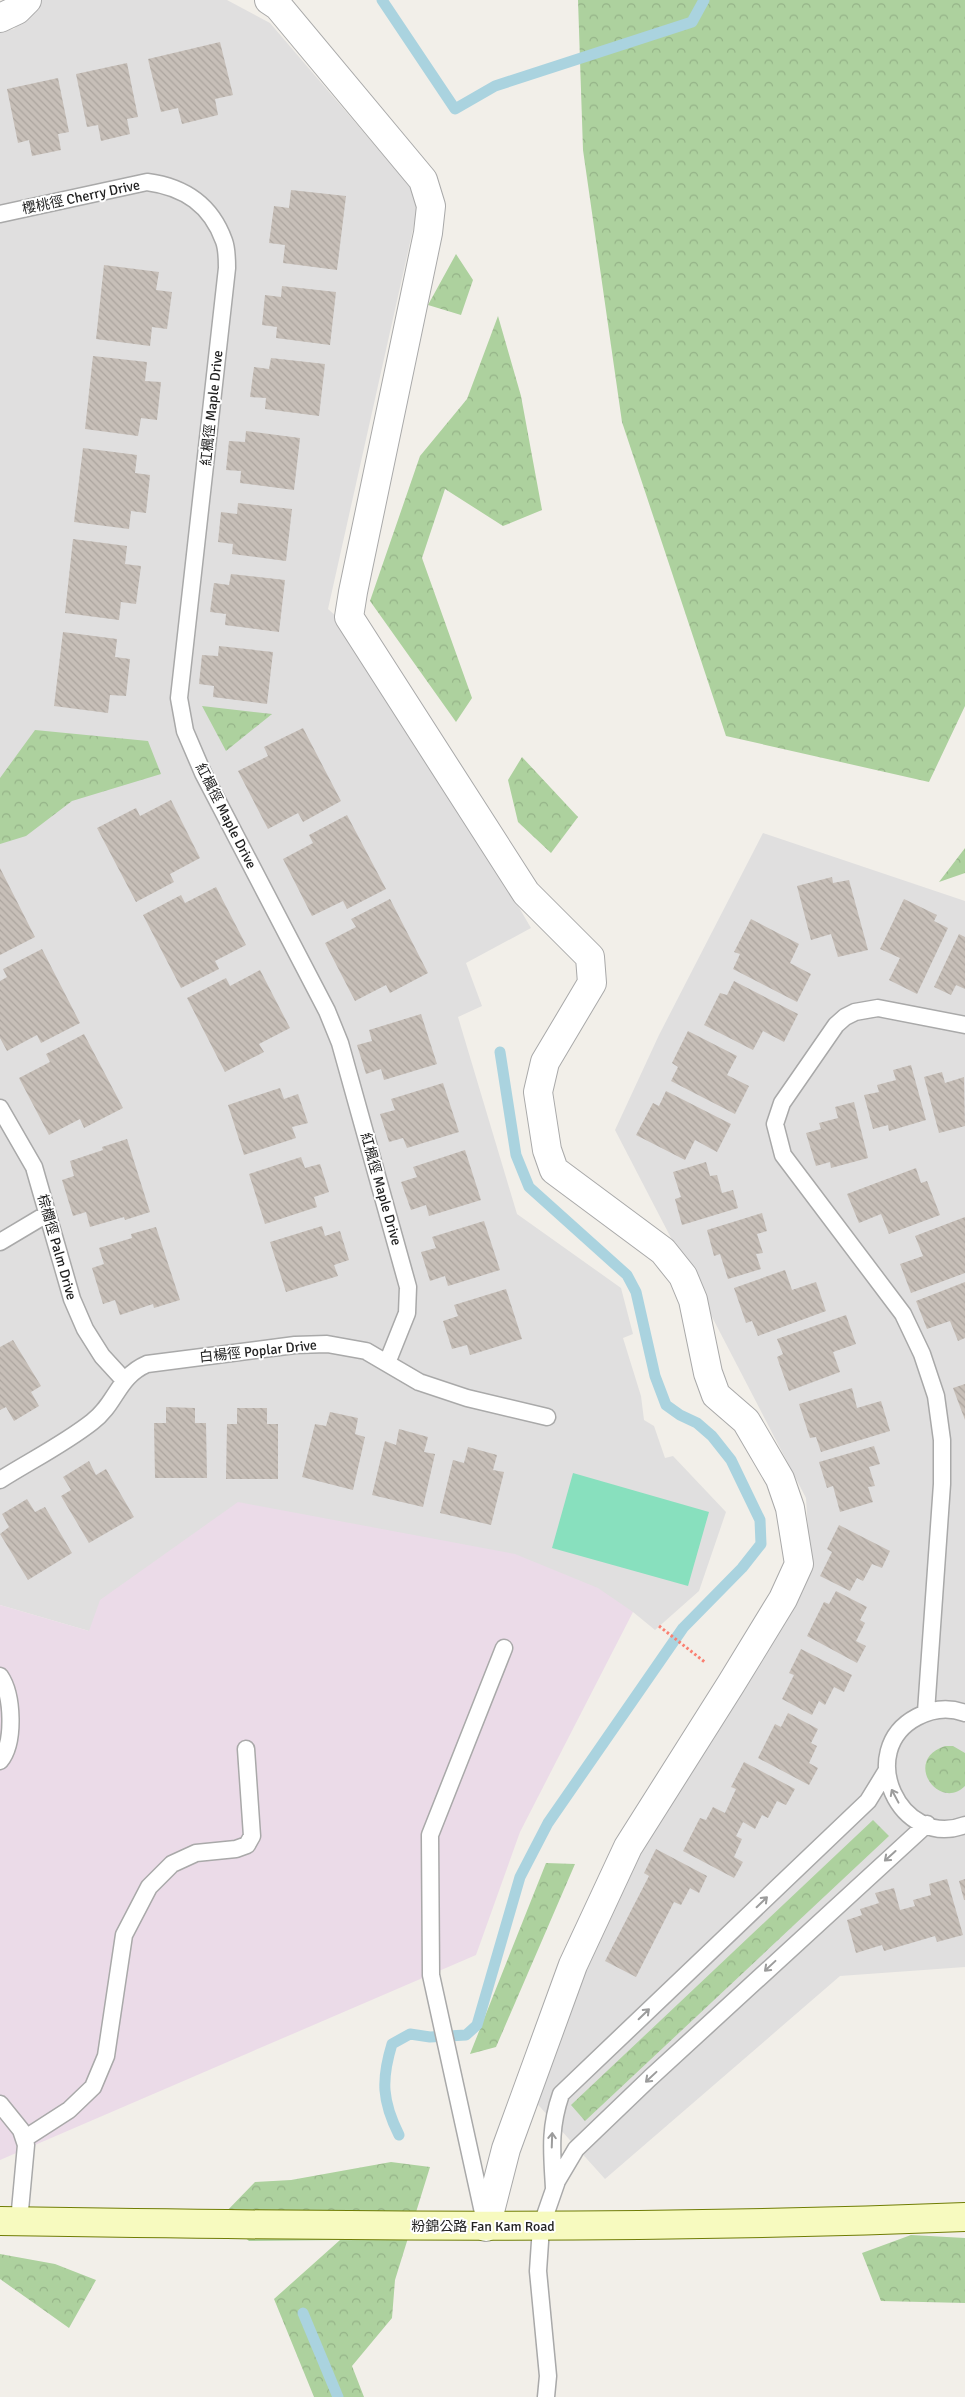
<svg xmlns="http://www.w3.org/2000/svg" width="965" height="2397" font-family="Signika,'Noto Sans TC',sans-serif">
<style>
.residential{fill:#e0dfdf}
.industrial{fill:#ebdbe8}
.forest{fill:url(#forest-crowns)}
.pitch{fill:#88e0be}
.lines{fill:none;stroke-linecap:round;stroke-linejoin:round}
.stream{stroke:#aad3df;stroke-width:11}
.building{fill:url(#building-back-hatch)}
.service-casing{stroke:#a9a9a9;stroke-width:19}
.minor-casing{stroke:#a9a9a9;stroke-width:30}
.secondary-casing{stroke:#707d05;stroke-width:30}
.path{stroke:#fa8072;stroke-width:3;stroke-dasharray:2.5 2.5;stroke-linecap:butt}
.service{stroke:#fff;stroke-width:16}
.minor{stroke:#fff;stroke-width:28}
.secondary{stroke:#f7fabf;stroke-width:28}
.oneway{stroke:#9c9c9c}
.labels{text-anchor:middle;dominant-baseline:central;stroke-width:4;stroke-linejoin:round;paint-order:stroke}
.street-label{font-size:14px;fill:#222;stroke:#fff}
</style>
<defs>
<pattern id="forest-crowns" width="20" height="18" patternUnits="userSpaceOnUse" patternTransform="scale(1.25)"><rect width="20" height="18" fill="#add19e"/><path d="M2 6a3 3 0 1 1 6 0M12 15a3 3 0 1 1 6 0" fill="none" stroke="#95b388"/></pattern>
<pattern id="building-back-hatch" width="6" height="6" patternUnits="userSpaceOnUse" patternTransform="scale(1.25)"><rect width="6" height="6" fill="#c7bfb8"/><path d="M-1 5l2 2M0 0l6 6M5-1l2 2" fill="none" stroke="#aba49e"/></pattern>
</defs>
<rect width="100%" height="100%" fill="#f2efe9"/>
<path class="residential" d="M42,0H227L270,23L420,198L328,609L337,617L453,795L531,928L466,963L482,1006L458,1017L517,1214L621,1288L633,1334L623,1338L641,1396L644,1420L654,1426L665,1458L673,1456L726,1512L699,1591L655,1630L633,1612L89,1631L0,1605V32L14,29Z
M763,833L965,901V1967L840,1976L605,2179L532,2098L635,1856L810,1564L806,1498L615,1130L659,1035Z"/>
<path class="industrial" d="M238,1502L515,1554L598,1588L633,1612L520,1832L476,1955L0,2160V1605L89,1631L100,1600Z"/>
<path class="forest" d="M578,0H965V706L929,782L726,736L622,422L583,150Z
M456,254L473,280L461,315L428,305Z
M498,316L521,396L542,510L503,526L445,489L422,558L472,698L456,722L370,601L420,456L467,399Z
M202,706L272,714L226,751Z
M35,730L148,741L161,774L72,801L26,836L0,844V778Z
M522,757L578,817L551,853L518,822L508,780Z
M965,848V873L939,882Z
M945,1746H953L965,1753V1786C939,1812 902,1760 945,1746Z
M873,1820L889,1836L585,2121L571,2105Z
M546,1863L575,1864L496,2047L470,2054Z
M391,2162L430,2167L395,2280L392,2318L352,2366L364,2397H314L274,2299L340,2240L249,2241L221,2217L255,2182L291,2180Z
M911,2235L965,2238V2303L881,2301L862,2253Z
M0,2254L55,2264L96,2280L69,2328L0,2279Z"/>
<path class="pitch" d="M573,1473L709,1512L688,1586L552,1548Z"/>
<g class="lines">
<path class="stream" d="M382,0L455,109L495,86L692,22L704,0
M399,2135C382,2101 381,2080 392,2044L410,2034L430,2037L466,2035L477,2025L520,1877L548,1823L683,1628L742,1568L761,1544L760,1520L731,1460L712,1436L697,1423L680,1415L666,1405L655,1376L636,1292L627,1275L529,1187L516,1155L500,1052
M303,2313L338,2397"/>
</g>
<path class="building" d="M220,42L233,95L215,99L218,115L182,124L178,108L161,112L148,59Z
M127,63L138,117L127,119L130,134L101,141L98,125L87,127L76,74Z
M58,78L69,132L58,134L61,150L32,156L29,140L18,143L7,89Z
M291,190L346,196L337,270L283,263L285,245L269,243L274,206L289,208Z
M104,265L159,272L156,290L172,292L167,329L152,327L150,346L96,339Z
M282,286L336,292L330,345L276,338L277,327L262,325L265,295L281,297Z
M93,356L147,362L145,381L161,382L157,420L141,418L138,436L85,429Z
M271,358L325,364L319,416L265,409L266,398L250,397L254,367L269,369Z
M246,431L300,438L294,490L240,483L241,471L226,470L229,441L245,442Z
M83,448L137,455L135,473L150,475L146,513L131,511L129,529L74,522Z
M238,503L292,509L286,561L232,554L233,544L218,542L221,512L237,514Z
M73,539L127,546L125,564L141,566L136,604L121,602L119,620L65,613Z
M231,574L285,580L279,632L225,625L226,614L210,612L214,583L229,585Z
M63,632L117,639L115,657L130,659L126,696L110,695L108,713L54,706Z
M219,646L273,652L267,704L213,697L214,686L199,684L202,655L218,656Z
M303,728L341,801L303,822L298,813L268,829L238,771L268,756L264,747Z
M171,800L200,858L170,874L174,882L136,902L97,828L136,808L140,816Z
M347,815L386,889L347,909L343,901L312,916L283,859L313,843L309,835Z
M0,868L35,937L0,955Z
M832,877L833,883L849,880L868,950L838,957L831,934L811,940L797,886Z
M216,887L246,945L215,961L219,969L181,988L143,915L181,895L185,903Z
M390,899L428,973L390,993L386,985L355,1001L325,943L356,927L351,919Z
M904,899L937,915L934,921L948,928L917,994L889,980L900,958L880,949Z
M751,919L799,944L790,963L811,974L797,1002L733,969L740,954L734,952Z
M959,934L965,937V989L956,985L951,995L934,987Z
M42,949L80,1023L41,1043L37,1035L7,1051L0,1038V981L7,977L3,969Z
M260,970L290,1028L259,1044L264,1052L225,1072L187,998L226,978L230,986Z
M734,981L798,1014L784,1042L763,1031L753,1050L704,1025L720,993L727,995Z
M421,1014L437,1064L384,1080L381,1069L366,1074L357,1045L372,1041L369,1030Z
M688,1031L737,1056L727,1075L749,1086L735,1114L671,1081L678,1067L672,1063Z
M84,1034L123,1108L84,1128L80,1119L49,1135L19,1078L50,1062L46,1054Z
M911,1065L926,1120L889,1131L888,1125L873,1129L864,1095L879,1092L877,1085L896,1080L893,1070Z
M942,1072L945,1083L964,1077L965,1126L939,1133L924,1077Z
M443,1083L459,1132L407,1148L403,1138L389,1142L380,1114L395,1110L391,1099Z
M280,1088L284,1099L298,1094L308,1123L292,1127L296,1138L244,1155L228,1105Z
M666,1091L731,1124L717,1152L695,1140L685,1160L636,1135L653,1103L659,1106Z
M854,1102L868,1158L831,1168L830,1162L816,1166L806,1133L821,1129L819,1123L838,1118L835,1107Z
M127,1139L150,1212L125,1220L124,1217L90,1227L86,1212L73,1216L62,1180L74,1176L70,1161L103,1150L102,1147Z
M465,1150L481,1200L429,1216L426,1205L411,1210L401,1182L417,1177L413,1167Z
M301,1157L305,1168L320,1164L329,1192L314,1197L317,1207L265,1224L249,1174Z
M706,1162L710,1176L717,1175L722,1193L733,1190L738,1208L682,1225L675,1199L681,1197L673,1172Z
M916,1168L921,1183L927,1181L940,1215L889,1234L881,1214L859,1223L847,1194Z
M762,1213L767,1231L757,1234L763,1253L756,1254L761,1269L728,1279L720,1254L714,1256L707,1230Z
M965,1217V1273L911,1293L900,1264L923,1256L915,1236Z
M484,1221L500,1270L448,1286L445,1276L430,1281L421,1252L436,1248L432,1237Z
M322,1226L325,1236L340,1231L349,1260L334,1265L338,1276L286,1292L270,1242Z
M156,1227L180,1300L154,1308L153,1304L120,1315L115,1300L103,1304L92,1268L104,1264L99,1248L132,1238L131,1234Z
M785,1270L792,1290L816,1282L826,1311L758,1336L752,1321L746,1323L734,1288Z
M965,1282V1338L958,1341L950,1321L927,1329L916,1301Z
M506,1289L522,1339L470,1355L467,1345L452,1349L443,1321L458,1316L454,1305Z
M846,1315L856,1344L833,1352L840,1372L789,1391L777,1357L783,1354L777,1339Z
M13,1340L41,1386L31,1392L39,1406L14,1421L6,1407L0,1410V1347Z
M965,1384V1420L953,1388Z
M852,1388L857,1408L881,1401L890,1431L821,1452L816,1437L810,1438L799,1404Z
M166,1407L195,1408V1423H206L207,1478H155L154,1423H166Z
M237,1408H267V1424H278V1479H226L227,1424H237Z
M330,1412L358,1418L355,1434L365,1437L353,1490L302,1477L315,1424L326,1426Z
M399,1429L428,1437L424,1452L435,1454L423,1507L372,1495L385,1441L396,1445Z
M874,1446L880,1464L869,1467L875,1486L868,1487L873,1502L840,1512L833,1486L827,1488L819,1462Z
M468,1447L497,1455L493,1470L504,1472L491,1525L440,1513L453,1460L464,1463Z
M89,1461L96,1475L106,1469L134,1517L89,1543L61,1496L71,1490L63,1477Z
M27,1499L35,1512L45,1507L72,1553L28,1580L0,1534L9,1527L2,1514Z
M839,1525L890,1551L882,1568L872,1564L863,1581L857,1578L850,1591L820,1576L832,1552L827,1549Z
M836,1591L867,1607L860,1620L865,1623L856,1641L866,1646L857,1663L807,1636L824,1602L829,1604Z
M801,1649L852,1675L844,1692L834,1687L825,1705L819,1701L812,1715L782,1699L794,1675L789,1673Z
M788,1713L818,1729L811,1743L817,1746L809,1763L818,1768L809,1785L758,1758L775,1724L781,1727Z
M744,1762L795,1789L786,1805L777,1801L768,1818L762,1815L755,1829L743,1822L736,1836L742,1839L734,1857L743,1862L734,1878L683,1851L700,1818L706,1820L713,1807L725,1813L736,1789L731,1787Z
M656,1849L707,1876L699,1893L690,1888L681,1905L674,1902L636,1977L605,1961L649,1876L644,1873Z
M947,1879L963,1935L937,1942L935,1936L884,1951L882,1945L856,1953L847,1920L862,1915L860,1909L879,1903L875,1893L894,1888L900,1910L915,1906L913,1900L931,1895L929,1884Z
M965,1879V1900H964L959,1881Z"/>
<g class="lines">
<g class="service-casing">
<path id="service" d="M0,214L147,182C185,187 211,205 224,241C227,249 227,260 227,268L179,698L185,731L203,773L327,1011L340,1043L408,1287L407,1313L387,1363
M0,1108L34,1167L72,1299L85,1329L102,1356L124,1380
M0,1242L47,1214
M0,1480C30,1461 64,1444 92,1422C117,1403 117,1377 147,1364L295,1345L327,1344L366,1351L419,1382L467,1398L547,1417
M0,1676C13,1695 15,1743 0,1761
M926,1712L942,1484V1440L936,1396L922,1354L903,1314L783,1155L775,1124L782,1103L836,1025L845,1017L855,1012L878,1008L965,1025
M965,1713C949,1707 932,1709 917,1717C854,1750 900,1850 965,1825
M0,2104L21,2130L26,2145L19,2221
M24,2139L69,2110L93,2087L106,2056L124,1935L149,1887L172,1864L196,1853L236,1849L247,1845L252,1836L246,1749
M554,2188C552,2152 549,2129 561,2094L868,1801L887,1770
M484,2217L431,1975L430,1835L504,1648
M546,2397L548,2376L538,2271L541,2227L557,2181L576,2149L650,2078L927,1824"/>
</g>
<g class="minor-casing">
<path id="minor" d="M269,0L278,6L423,180L431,206L428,233L353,592L349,617L526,893L590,957L592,983L545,1062L538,1092L547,1150L554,1170L663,1251L683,1276L693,1300L708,1373L716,1395L746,1421L780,1479L790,1508L799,1564L783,1599L731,1684L628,1847L573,1965L506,2149L486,2227
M0,18L17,10L27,0"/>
</g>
<g class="secondary-casing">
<path id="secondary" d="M0,2221C322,2226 643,2230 965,2217"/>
</g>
<path class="path" d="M659,1626L706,1663"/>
<use href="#service" class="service"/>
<use href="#minor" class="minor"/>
<use href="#secondary" class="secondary"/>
</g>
<defs><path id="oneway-shaft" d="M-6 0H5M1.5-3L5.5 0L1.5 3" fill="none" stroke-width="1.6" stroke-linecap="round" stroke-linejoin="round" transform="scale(1.25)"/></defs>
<g class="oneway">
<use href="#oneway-shaft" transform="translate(895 1796) rotate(-118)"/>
<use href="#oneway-shaft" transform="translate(890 1856) rotate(138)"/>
<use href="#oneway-shaft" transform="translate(762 1902) rotate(-44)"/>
<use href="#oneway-shaft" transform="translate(770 1966) rotate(137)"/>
<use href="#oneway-shaft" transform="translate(644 2014) rotate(-44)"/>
<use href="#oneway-shaft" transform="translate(651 2077) rotate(137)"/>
<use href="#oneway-shaft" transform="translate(552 2140) rotate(-88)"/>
</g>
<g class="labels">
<g class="street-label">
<text transform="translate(81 197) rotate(-12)">櫻桃徑 Cherry Drive</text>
<text transform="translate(212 408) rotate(-84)">紅楓徑 Maple Drive</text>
<text transform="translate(226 816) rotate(63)">紅楓徑 Maple Drive</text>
<text transform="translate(381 1189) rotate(74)">紅楓徑 Maple Drive</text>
<text transform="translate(57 1247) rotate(74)">棕櫚徑 Palm Drive</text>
<text transform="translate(258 1351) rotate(-6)">白楊徑 Poplar Drive</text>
<text x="483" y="2226">粉錦公路 Fan Kam Road</text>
</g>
</g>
</svg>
